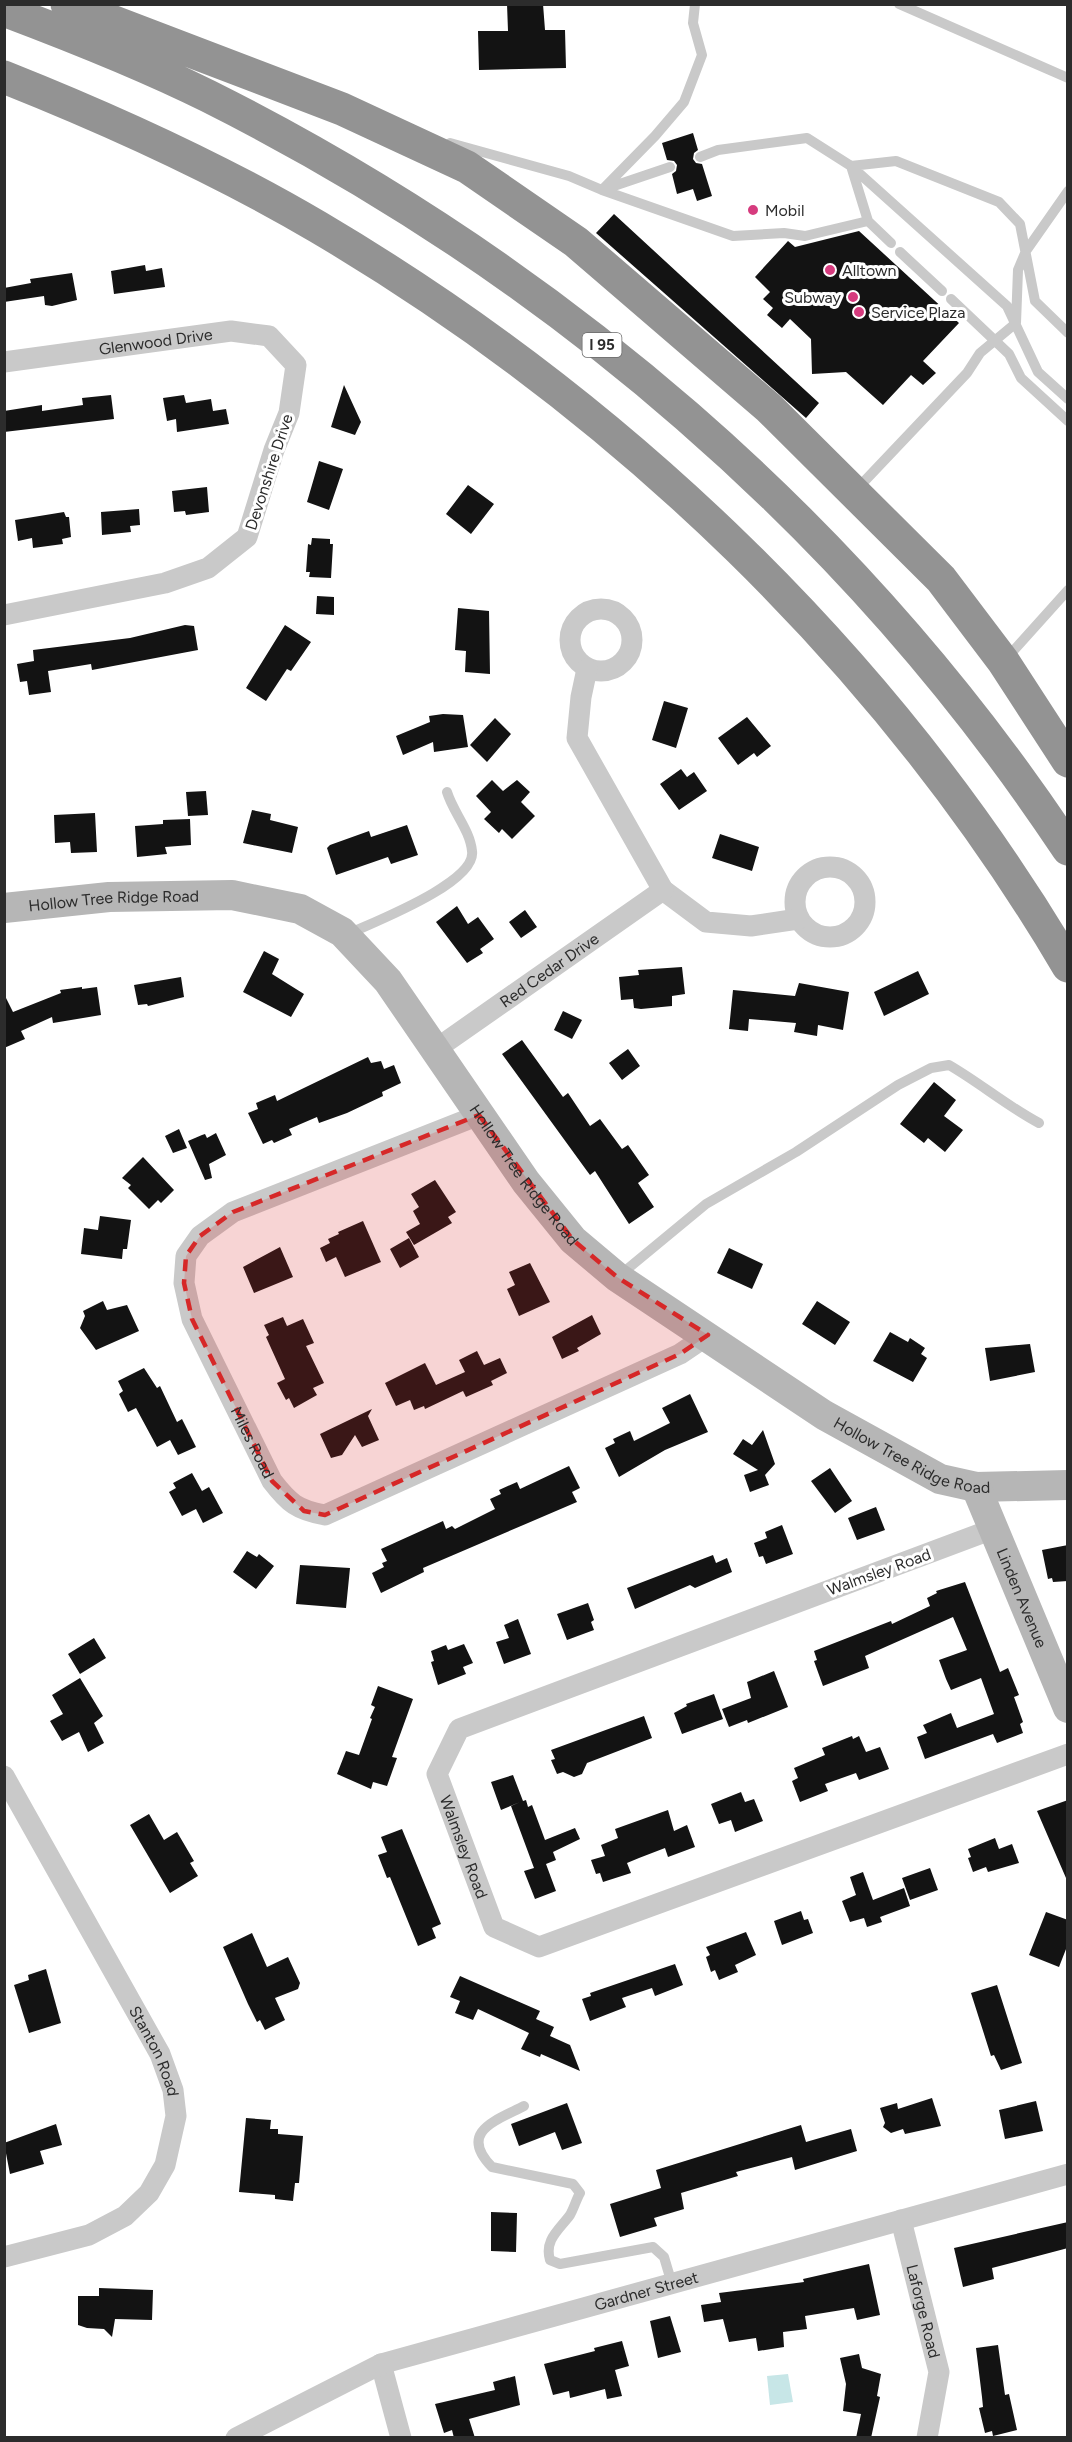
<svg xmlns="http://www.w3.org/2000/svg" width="1072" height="2442" font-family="Figtree,sans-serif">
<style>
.water{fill:#c7e6e7}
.building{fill:#131313}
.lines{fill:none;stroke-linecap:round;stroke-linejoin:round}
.lane{stroke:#c9c9c9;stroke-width:10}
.street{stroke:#c9c9c9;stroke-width:21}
.secondary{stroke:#b6b6b6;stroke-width:30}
.highway{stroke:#939393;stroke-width:33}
.marked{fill:#d62828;fill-opacity:0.2;stroke:#d62828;stroke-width:4.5;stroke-dasharray:12 8;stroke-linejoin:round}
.poi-dot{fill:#d63b7e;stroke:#fff;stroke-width:2}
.labels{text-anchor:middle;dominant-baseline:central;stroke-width:6;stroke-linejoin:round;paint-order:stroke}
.shield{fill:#fff;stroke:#6b6b6b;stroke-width:1.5}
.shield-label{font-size:15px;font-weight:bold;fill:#2c2c2c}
.poi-label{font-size:16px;fill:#2c2c2c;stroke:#fff;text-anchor:start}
.street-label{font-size:16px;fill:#2c2c2c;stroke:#fff}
</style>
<rect width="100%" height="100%" fill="#fff"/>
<path class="water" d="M788,2374L793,2402L770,2405L767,2376Z"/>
<path class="building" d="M507,4H543L545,30H565L566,68L479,70L478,31H508Z
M693,133L698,150L694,153L693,159L696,163L702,164L712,196L697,201L693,189L677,194L672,174L676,171L677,165L674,161L667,160L662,143Z
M614,214L819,403L806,418L596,233Z
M859,231L959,323L923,361L936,373L923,385L911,375L883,405L846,372L812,374L811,339L790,319L782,328L767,315L773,308L763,299L770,292L755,277L788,241L795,247Z
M145,265L146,271L162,268L165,287L114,294L111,271Z
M72,273L77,300L52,306L45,305L44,296L4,302V288L31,283L30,279Z
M344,385L361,422L355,435L331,427Z
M111,395L114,419L4,432V411L42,405V411L83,405L82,398Z
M184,395L186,403L211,399L213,411L226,409L229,424L177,432L176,419L167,421L163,398Z
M319,461L343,469L329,510L307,502Z
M468,485L494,504L471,534L446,514Z
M207,487L209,512L186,515L185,511L174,512L172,491Z
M139,509L140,525L130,526L131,532L102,535L101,512Z
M64,512L66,517H69L71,537L62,539L63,544L33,548L32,538L18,541L15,520Z
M312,538L330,539V544H333L331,578L309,577L310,572H306L308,544L311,545Z
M317,596L334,597V615L316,614Z
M458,608L489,611L490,674L465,672L466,651L455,650Z
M185,625L194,626L198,650L92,670L91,664L48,671L51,692L29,695L27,681L20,682L17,664L34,661L33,650L130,638Z
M285,625L311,642L291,671L287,669L266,701L246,688Z
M664,701L688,708L676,748L652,740Z
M443,714L463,715L468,747L434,752L433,742L403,755L396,736L430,722L429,716Z
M747,717L771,746L757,757L754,753L738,765L718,738Z
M495,718L511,734L487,762L470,745Z
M681,769L687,777L694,772L707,791L679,810L660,784Z
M492,780L503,791L517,780L530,792L521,802L535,816L512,839L502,829L499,833L484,819L491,812L476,796Z
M206,791L208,815L188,816L186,792Z
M252,810L271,814L270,820L298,827L292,853L243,843Z
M95,813L97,852L71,853L70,842L55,843L54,815Z
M190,819L191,845L165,847L167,854L137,857L135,826L163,824V820Z
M407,825L418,855L391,864L388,857L336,875L327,848L330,845L369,831L371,837Z
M720,834L759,847L752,871L712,858Z
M457,906L468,924L478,917L494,939L480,949L483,953L467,963L436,922Z
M525,910L537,927L521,938L509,922Z
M264,951L279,959L272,974L304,994L291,1017L243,992Z
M682,967L685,994L672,996V1006L641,1009L634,1008L633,999L621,1000L619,977L639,975L638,970Z
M918,971L929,994L884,1016L874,992Z
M181,977L184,997L148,1006L147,1004L138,1005L134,985Z
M799,983L849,992L843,1030L818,1025L817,1036L794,1032L796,1023L749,1019L748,1031L729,1029L733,990L795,996Z
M82,987V989L97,987L101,1015L53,1023L52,1017L21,1031L25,1039L4,1048V994L13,1012L61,993L60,990Z
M563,1011L582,1020L572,1039L554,1030Z
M522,1040L563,1097L568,1093L590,1126L600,1119L622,1149L628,1145L649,1175L638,1183L654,1207L629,1224L595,1171L590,1175L587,1171L502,1054Z
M628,1049L640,1066L622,1080L609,1063Z
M368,1057L371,1063L381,1061L384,1069L394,1065L401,1083L382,1092L383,1096L347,1113L319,1123L317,1117L289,1129L292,1135L274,1143L272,1140L263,1144L248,1113L258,1109L256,1103L275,1095L277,1101Z
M934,1082L956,1100L944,1116L963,1130L945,1152L928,1138L924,1143L900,1124Z
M179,1129L187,1148L173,1153L165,1136Z
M216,1133L226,1155L209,1164L212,1178L205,1180L188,1141L202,1135L205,1134L207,1138Z
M143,1157L174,1190L161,1203L158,1200L149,1209L128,1188L131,1185L122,1178Z
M435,1180L456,1212L448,1217L452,1223L414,1245L406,1232L420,1224L413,1211L419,1207L411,1194Z
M100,1216L131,1220L127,1249H123L122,1259L81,1254L84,1228L98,1230Z
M363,1221L381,1262L345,1277L336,1257L326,1262L320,1248L330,1243L328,1239L339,1234L338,1232Z
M409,1238L419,1257L400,1268L390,1249Z
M280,1247L293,1277L254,1293L243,1267Z
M729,1248L763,1264L752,1289L717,1273Z
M530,1263L550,1302L519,1316L507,1289L515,1285L509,1272Z
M103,1301L107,1310L127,1305L139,1331L96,1350L80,1328L85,1316L83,1311Z
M817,1301L850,1322L835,1345L802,1324Z
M592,1315L601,1334L577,1348L579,1351L562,1359L552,1337Z
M283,1317L287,1326L303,1319L314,1343L306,1346L324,1383L313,1388L317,1395L294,1408L289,1398L286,1400L277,1383L285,1379L266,1337L269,1335L264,1325Z
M890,1332L908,1342L910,1338L925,1348L921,1354L927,1358L913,1382L873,1361Z
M1030,1344L1035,1372L990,1381L985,1348Z
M477,1351L484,1365L500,1358L507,1373L491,1381L493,1385L466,1397L463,1391L425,1409L424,1406L414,1410L410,1400L396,1406L385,1383L425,1363L436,1385L465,1372L459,1360Z
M144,1368L157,1388L160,1386L177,1422L182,1419L196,1447L178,1455L170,1440L157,1447L136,1408L128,1412L119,1394L123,1391L118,1381Z
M690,1394L708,1432L665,1450L619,1477L605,1448L615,1443L613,1439L630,1431L634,1441L670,1423L662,1408Z
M372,1409L368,1416L379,1440L362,1447L355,1435L342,1455L331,1458L320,1434Z
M763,1430L775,1464L765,1475L769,1485L750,1492L744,1475L758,1470L733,1454L743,1439L752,1445Z
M569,1466L580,1488L572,1492L577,1502L423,1568L424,1572L381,1593L372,1573L384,1567L382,1563L387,1561L381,1549L443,1521L446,1529L452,1526L455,1529L495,1509L490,1499L501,1494L499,1490L517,1482L520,1489Z
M830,1468L852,1501L835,1513L811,1481Z
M192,1473L202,1491L209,1487L223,1513L203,1523L196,1509L182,1516L169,1492L176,1488L173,1483Z
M876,1507L885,1530L857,1540L848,1518Z
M782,1525L793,1554L766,1564L763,1556L759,1557L754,1543L767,1538L765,1532Z
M1068,1545V1581L1053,1582L1052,1578L1048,1579L1042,1550Z
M247,1551L257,1557L259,1554L274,1566L256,1589L233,1572Z
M713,1555L716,1563L727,1558L732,1572L695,1588L690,1585L635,1609L627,1588Z
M300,1565L350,1568L346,1608L296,1604Z
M965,1582L1000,1672L1008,1668L1019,1695L1014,1697L1023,1722L1020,1724L1023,1733L997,1743L993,1734L925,1759L917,1737L927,1733L923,1725L951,1713L957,1728L994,1714L981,1678L951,1690L946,1679L939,1660L967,1650L953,1617L865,1656L869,1668L823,1686L814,1661L817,1660L814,1651L891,1621L892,1624L930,1606L927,1598L937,1593L936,1591Z
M588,1603L594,1620L591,1622L594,1630L567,1640L557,1614Z
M518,1619L531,1654L504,1664L496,1642L509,1638L504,1625Z
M94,1638L106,1658L80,1674L68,1654Z
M464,1644L473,1663L463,1667L466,1674L438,1685L431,1662L434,1661L431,1651L446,1645L448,1650Z
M774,1671L788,1707L748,1723L747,1720L729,1727L722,1709L751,1698L747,1682Z
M80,1678L103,1716L94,1723L104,1743L88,1752L79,1732L62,1741L50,1721L63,1714L52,1695Z
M378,1686L413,1699L392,1757L397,1758L387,1786L373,1782L371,1789L337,1774L346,1751L359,1755L372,1719L370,1718L375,1707L371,1705Z
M714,1694L723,1719L682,1734L674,1713L687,1706L686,1704Z
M644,1716L652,1738L587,1763L582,1774L574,1777L563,1772L557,1774L551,1760L555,1759L551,1750Z
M852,1736L853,1739L859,1736L866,1752L880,1747L889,1769L859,1780L856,1773L825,1784L828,1791L800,1802L792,1781L798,1778L794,1768L825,1755L822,1748Z
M513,1775L523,1801L526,1800L528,1807L532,1805L545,1840L575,1828L580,1839L553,1852L556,1860L546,1864L556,1891L535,1899L524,1871L534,1868L511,1806L520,1802L501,1810L491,1782Z
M741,1792L745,1802L754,1799L763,1821L735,1832L731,1820L719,1824L711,1804Z
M1068,1800V1878H1066L1037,1811Z
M668,1810L674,1831L687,1825L695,1847L668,1857L665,1848L639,1858L627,1863L631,1873L603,1882L600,1873L596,1874L591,1860L605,1856L601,1845L618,1838L615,1829Z
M149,1814L164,1840L177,1832L194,1861L190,1863L198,1876L170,1893L130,1825Z
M402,1829L441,1924L432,1928L436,1938L418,1946L390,1877L387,1878L378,1855L387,1852L381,1837Z
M995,1838L999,1849L1012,1844L1019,1863L988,1872L986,1867L973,1872L968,1858L971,1857L968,1849Z
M930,1868L938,1890L910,1900L902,1878Z
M863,1872L873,1900L904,1888L910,1906L880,1917L882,1922L867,1927L864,1918L850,1922L842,1901L856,1895L850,1877Z
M801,1911L804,1920L808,1919L813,1933L782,1945L774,1921Z
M1046,1912L1068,1920V1944L1059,1967L1029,1955Z
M746,1932L756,1955L735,1965L738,1972L719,1980L715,1970L711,1972L706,1957L710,1955L706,1947Z
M252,1933L267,1967L288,1957L300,1983L298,1989L275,1998L285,2020L265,2030L260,2020L257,2022L248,2004L223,1947Z
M675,1964L683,1985L655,1996L652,1988L622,1998L626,2007L590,2021L582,1999L591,1996L590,1993Z
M46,1969L61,2023L29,2033L14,1985L29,1980L28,1975Z
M460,1976L540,2011L536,2019L554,2027L550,2036L570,2045L580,2071L541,2054L540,2057L521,2049L529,2033L478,2009L473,2020L455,2013L460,2001L450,1997Z
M997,1985L1022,2063L1001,2070L994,2055L991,2056L971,1993Z
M932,2098L941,2126L905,2134L903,2129L891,2133L883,2127L885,2123L880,2108L897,2103L898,2109Z
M1036,2101L1043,2131L1005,2139L999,2110Z
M567,2103L582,2143L562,2150L555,2132L519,2146L511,2124Z
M246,2118L271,2120L270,2129H278V2134L303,2136L299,2183H295L293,2201L275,2199V2195L239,2192Z
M56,2124L62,2145L40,2151L44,2164L10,2174L4,2143Z
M801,2125L806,2142L851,2129L857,2151L795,2170L792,2157L736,2172L738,2176L681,2193L684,2209L654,2218L657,2226L620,2237L610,2204L661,2188L656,2170Z
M491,2212L517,2213L516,2252L491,2251Z
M1068,2222V2248L992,2268L994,2279L963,2287L954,2248Z
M869,2264L880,2315L857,2320L854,2308L805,2316L807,2329L783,2332L784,2347L758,2351L756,2338L729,2342L723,2319L704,2322L701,2305L721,2302L719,2293L804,2282L803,2279Z
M99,2288L153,2290L152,2320L115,2319L112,2337L104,2329L87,2328L78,2325V2296H99Z
M670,2316L681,2352L658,2358L650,2321Z
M622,2341L629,2366L615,2370L622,2396L607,2399L605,2389L570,2398L569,2391L553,2395L544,2364L595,2351L594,2348Z
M998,2345L1005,2395L1009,2394L1017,2430L993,2436L992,2431L985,2433L979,2408L983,2407L982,2397L976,2348Z
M859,2354L862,2368L881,2374L877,2396L880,2397L871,2438H856L861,2414L843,2411L846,2384L840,2358Z
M515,2376L520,2405L469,2419L475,2438H454L452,2430L444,2433L435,2404L495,2390L493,2382Z"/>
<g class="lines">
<path class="lane" d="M695,4L693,23L702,55L684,102L655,136L602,190L733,236L784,233L805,236L868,221L891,243
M899,4L1068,78
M450,143L569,176L602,190L670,167
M700,157L718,150L807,138L851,166L896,161L999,202L1020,224L1035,301L1068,333
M851,166L1007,306L1038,372L1068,399
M851,166L868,221
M900,252L942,291
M951,299L1009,354L1021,378L1068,421
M857,489L967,373L980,353L1016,323L1018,270L1026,251L1068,191
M1006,659L1068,590
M346,935C371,923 477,883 472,851C470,830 453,812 447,792
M620,1275L706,1204L796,1152L898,1085L931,1068L949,1065C980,1083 1007,1106 1039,1123
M524,2106C495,2121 458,2132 492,2167L573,2184L580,2193C576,2200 574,2208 570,2215C559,2230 544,2240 550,2260L560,2264L653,2247L664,2257L672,2284"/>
<g class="street">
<path id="s1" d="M4,362L231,331L269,336L296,365L289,413L274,450L247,537L208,568L165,583L4,615"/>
<circle cx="601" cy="640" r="31"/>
<circle cx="830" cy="902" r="35"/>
<path d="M663,890L706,922L751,926L798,919"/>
<path id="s2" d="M436,1049L663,890L577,738L581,697L587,669"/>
<path id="s3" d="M479,1115L233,1212L200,1236L186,1256L184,1283L192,1319L272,1481C289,1503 297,1510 325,1515L680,1354L708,1335"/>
<path id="s4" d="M993,1529L459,1729L437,1774L494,1927L539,1947L1068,1754"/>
<path id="s5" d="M4,1776L160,2054L173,2090L176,2116L165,2165L149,2193L125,2216L89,2235L4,2257"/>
<path id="s6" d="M901,2220L939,2372L927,2438"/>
<path d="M381,2364L401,2438"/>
<path id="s7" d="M236,2438L381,2364L1068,2174"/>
</g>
<g class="secondary">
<path id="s8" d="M4,908L109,897L232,895L300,909L342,932L388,981L526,1182L573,1240L617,1277L824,1415L940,1479L976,1487L1068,1485"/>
<path id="s9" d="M976,1487L1068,1708"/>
</g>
<path class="highway" d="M67,4L342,109L467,167L576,242L769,408L941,579L1003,661L1068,761
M4,10C73,36 142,63 208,96C553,269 854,526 1068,849
M4,77C112,120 218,168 318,227C621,406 888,661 1068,966"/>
</g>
<path class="marked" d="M479,1115L573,1240L617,1277L708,1335L680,1354L325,1515L304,1511L272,1481L192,1319L184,1283L186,1256L200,1236L233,1212Z"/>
<g class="poi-dot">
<circle cx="753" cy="210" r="6"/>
<circle cx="830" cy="270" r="6"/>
<circle cx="853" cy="297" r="6"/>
<circle cx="859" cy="312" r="6"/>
</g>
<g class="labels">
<rect class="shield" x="582.5" y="333" width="39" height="24" rx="4.5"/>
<g class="shield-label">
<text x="602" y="345">I 95</text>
</g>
<g class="poi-label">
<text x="765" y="210">Mobil</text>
<text x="842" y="270">Alltown</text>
<text x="841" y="297" text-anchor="end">Subway</text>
<text x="871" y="312">Service Plaza</text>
</g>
<g class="street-label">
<text stroke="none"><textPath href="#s1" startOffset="153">Glenwood Drive</textPath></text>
<text transform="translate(269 472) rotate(-72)">Devonshire Drive</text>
<text stroke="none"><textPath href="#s8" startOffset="110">Hollow Tree Ridge Road</textPath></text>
<text stroke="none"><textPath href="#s2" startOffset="138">Red Cedar Drive</textPath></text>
<text stroke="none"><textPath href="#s8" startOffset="650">Hollow Tree Ridge Road</textPath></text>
<text stroke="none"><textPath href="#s3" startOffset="531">Miles Road</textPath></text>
<text stroke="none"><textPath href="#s8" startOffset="1136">Hollow Tree Ridge Road</textPath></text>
<text transform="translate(879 1572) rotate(-20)">Walmsley Road</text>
<text stroke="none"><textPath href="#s9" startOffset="120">Linden Avenue</textPath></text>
<text stroke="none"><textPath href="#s4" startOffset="698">Walmsley Road</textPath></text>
<text stroke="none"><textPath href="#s5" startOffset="314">Stanton Road</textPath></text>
<text stroke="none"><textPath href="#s7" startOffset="438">Gardner Street</textPath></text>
<text stroke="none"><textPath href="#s6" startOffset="94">Laforge Road</textPath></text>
</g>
</g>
<rect width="1072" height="2442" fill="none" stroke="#2c2c2c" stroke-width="12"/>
</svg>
